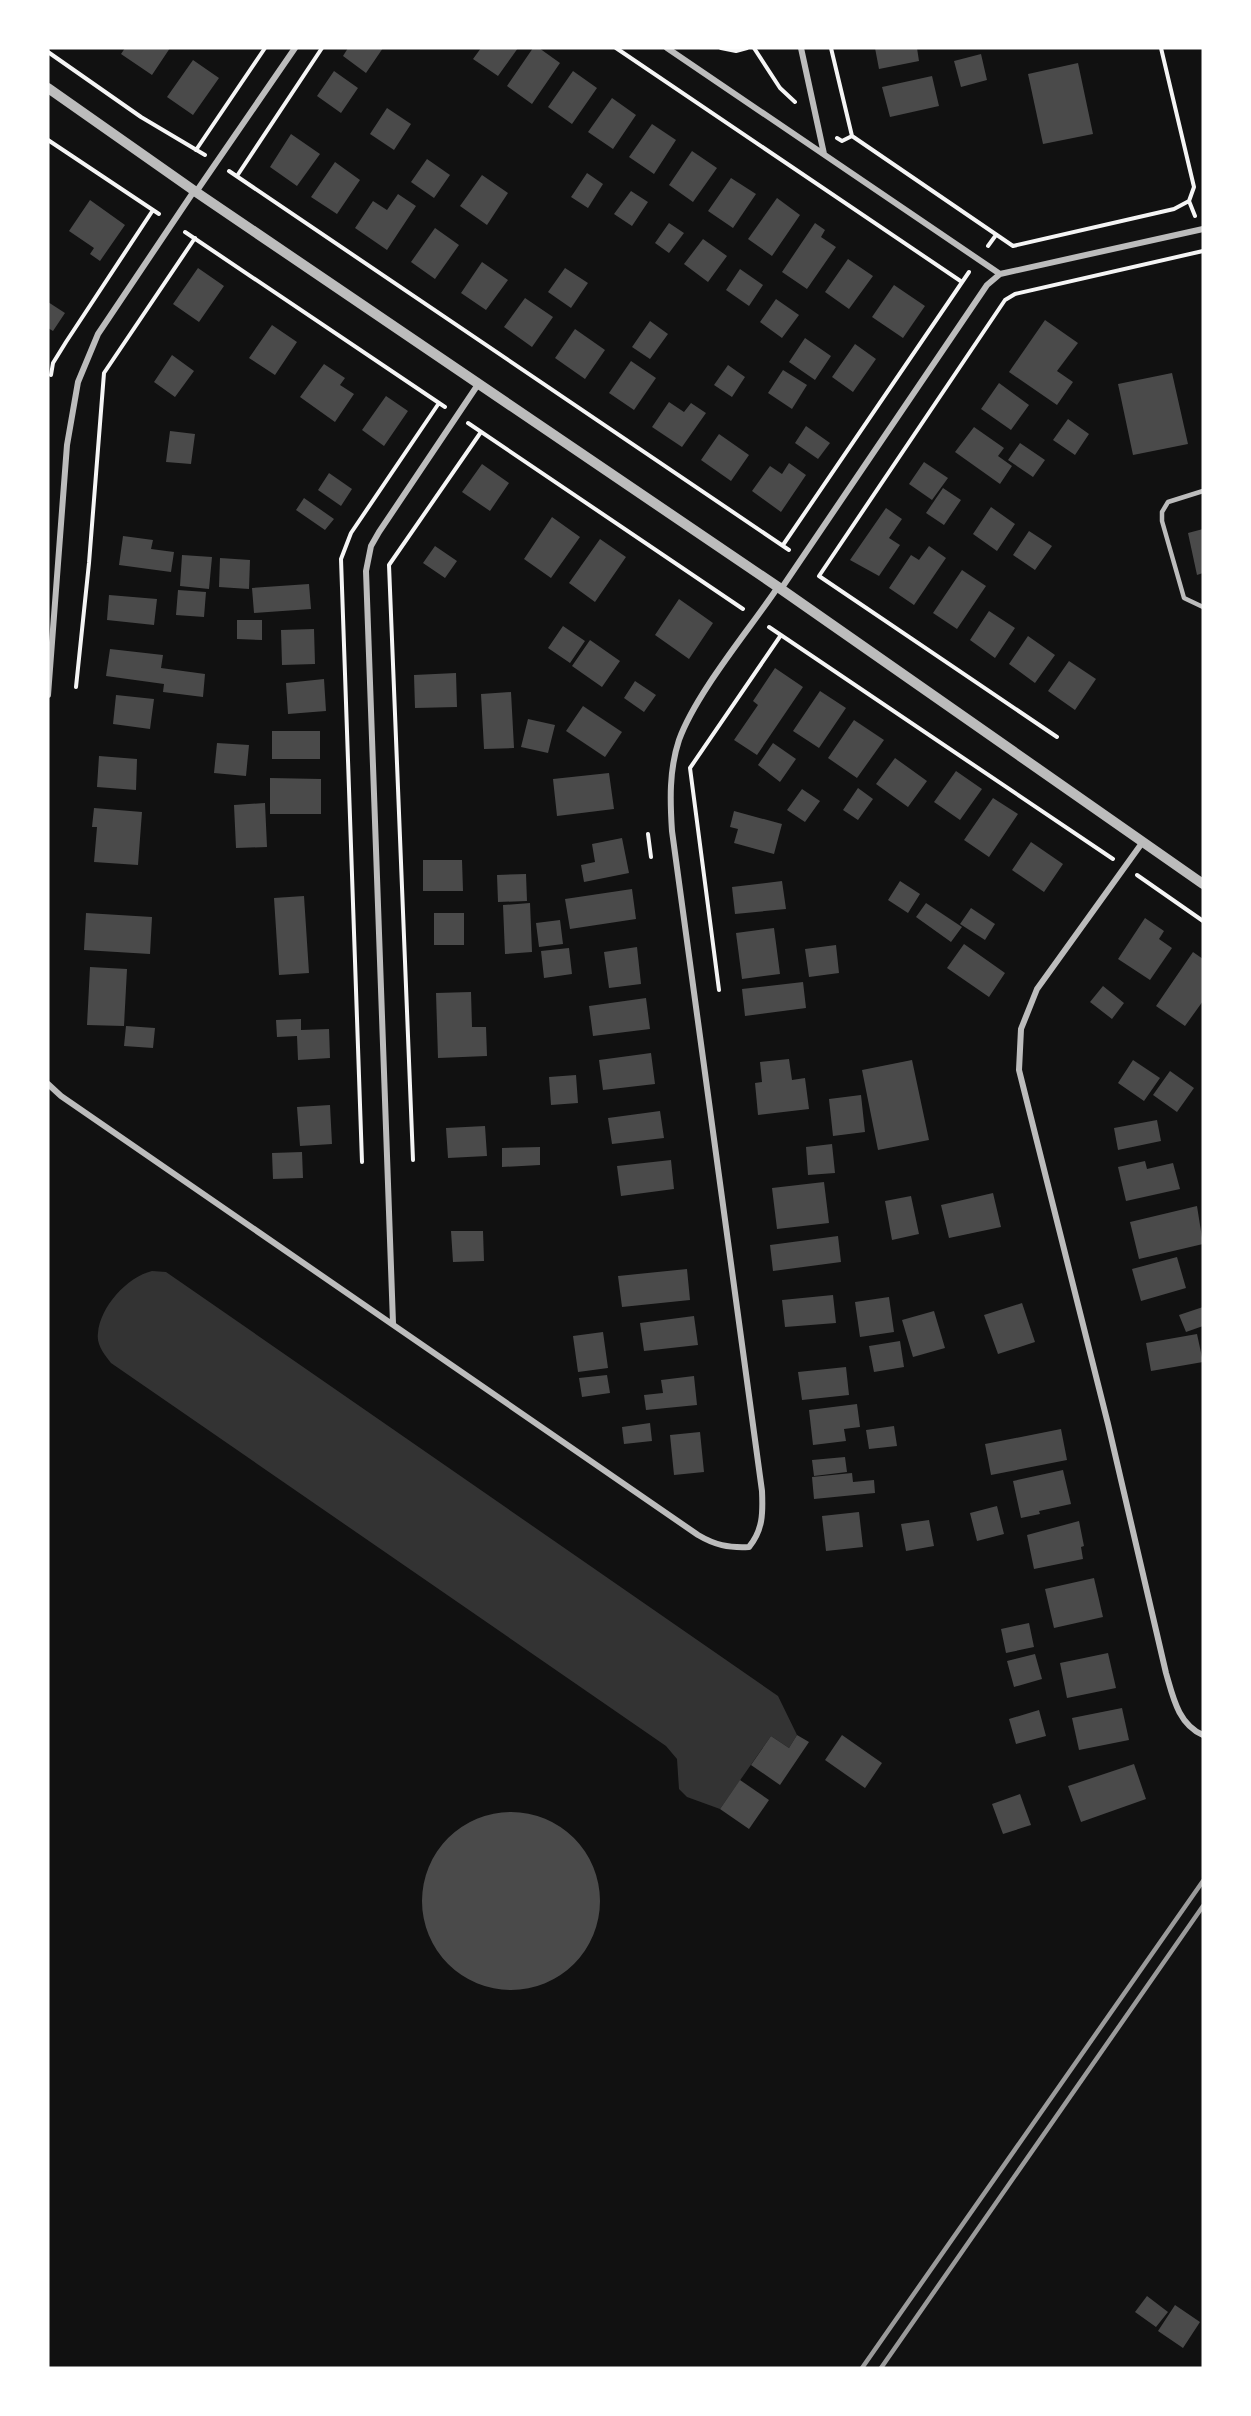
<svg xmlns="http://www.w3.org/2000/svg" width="1251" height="2416" font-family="Arial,sans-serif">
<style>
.water{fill:#333}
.building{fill:#4a4a4a}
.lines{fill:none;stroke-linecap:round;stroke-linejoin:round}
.path{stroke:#f5f5f5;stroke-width:4}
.service{stroke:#bcbcbc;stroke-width:4.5}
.minor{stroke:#bcbcbc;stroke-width:6}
.tertiary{stroke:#bcbcbc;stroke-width:10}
.rail{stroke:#9a9a9a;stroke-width:4.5}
</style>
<rect width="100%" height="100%" fill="#111"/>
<path class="water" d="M152,1271L166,1272L778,1696L797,1735L789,1748L771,1736L720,1809L687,1797L679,1789L677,1759L666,1746L111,1363C105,1355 96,1345 98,1333C100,1307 127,1277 152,1271Z"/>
<path class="building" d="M125,48H170L152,75L121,54Z
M348,48H383L366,73L343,56Z
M481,48H518L498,76L473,59Z
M533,48H539L560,63L532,104L507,86Z
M875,48H917L919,61L879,69Z
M981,54L987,80L961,87L954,61Z
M193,60L219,78L193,115L167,97Z
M1078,63L1093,134L1043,144L1028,74Z
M334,71L358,88L341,113L317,96Z
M573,71L597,88L572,124L548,107Z
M932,76L939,106L890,117L882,87Z
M612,98L636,115L613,149L588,132Z
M387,108L411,124L394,150L370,134Z
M652,124L676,140L654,174L629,157Z
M291,134L320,154L297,186L270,167Z
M692,151L717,168L693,202L669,185Z
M427,159L450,175L434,198L411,182Z
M335,162L360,180L337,214L311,197Z
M587,173L603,184L588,208L571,197Z
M482,175L508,193L487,225L460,206Z
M731,178L756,194L733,228L708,211Z
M631,191L648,202L632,226L614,214Z
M398,194L416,206L387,250L355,228L373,201L387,210Z
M777,198L800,215L772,256L748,239Z
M90,200L125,225L100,261L90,254L94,248L69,231Z
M669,223L684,233L669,253L655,243Z
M815,223L825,230L821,237L836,247L807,289L782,272Z
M435,228L459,245L435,279L411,262Z
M703,239L727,256L708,282L684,264Z
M848,259L873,276L849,309L825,292Z
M482,262L508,280L486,310L461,293Z
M198,268L224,286L199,322L173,304Z
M565,268L588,283L571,308L548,292Z
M740,269L763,285L749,306L726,290Z
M894,285L925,306L903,338L872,317Z
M525,298L553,317L532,347L504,327Z
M776,299L799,315L782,338L760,322Z
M48,302L65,313L53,331L48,328Z
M1045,320L1078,343L1057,371L1073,382L1057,405L1009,372Z
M650,321L668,334L650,359L632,347Z
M272,325L297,342L275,375L249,358Z
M575,329L605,350L585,379L555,358Z
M805,338L831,356L815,380L789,362Z
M855,344L876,359L853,392L832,377Z
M172,355L194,371L175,397L154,382Z
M631,361L656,378L634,410L609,393Z
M324,364L345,378L340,385L354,394L335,422L300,397Z
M728,365L745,377L732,397L714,385Z
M783,370L807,385L792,409L768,393Z
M1172,373L1188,444L1133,455L1118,384Z
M999,383L1029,405L1011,430L981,409Z
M386,396L408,411L384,446L362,430Z
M669,402L684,412L691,403L706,413L682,447L652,427Z
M1068,419L1089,434L1075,455L1053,440Z
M806,426L830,443L818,459L795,443Z
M974,427L1004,448L998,456L1012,466L1000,484L955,452Z
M170,431L195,434L191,464L166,462Z
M719,434L749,455L731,481L701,460Z
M1020,443L1045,460L1033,477L1008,460Z
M924,462L948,478L932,500L909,484Z
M789,463L806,475L781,512L752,491L770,466L782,474Z
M482,464L509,483L490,511L462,492Z
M329,473L352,489L341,506L318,490Z
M943,488L961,500L944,525L926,513Z
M304,498L334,519L325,530L296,510Z
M991,507L1015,524L997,551L973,534Z
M886,508L902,519L889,538L900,545L879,576L850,560Z
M552,517L580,537L551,578L524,559Z
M1203,529V573L1197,575L1188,533Z
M1029,531L1052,546L1035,570L1013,555Z
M123,536L153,540L151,549L174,552L171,572L119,565Z
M600,539L626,557L595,602L569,583Z
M435,546L457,561L445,578L423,563Z
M929,546L946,558L914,605L889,588L911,555L919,560Z
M182,555L212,557L209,589L180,586Z
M220,558L250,560L249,589L219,587Z
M962,570L986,586L957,629L933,613Z
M309,584L311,609L254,613L252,588Z
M178,590L206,592L204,617L176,615Z
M109,595L157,599L154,625L107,620Z
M679,599L713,623L689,659L655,635Z
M989,611L1015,628L995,658L970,640Z
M237,620H262V640L237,639Z
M563,626L585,641L570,663L548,648Z
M314,629L315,664L282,665L281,630Z
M1028,636L1055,655L1035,683L1009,664Z
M590,640L620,661L602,687L572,666Z
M110,649L163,655L161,668L205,674L203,697L163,692L164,684L106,676Z
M1069,661L1096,679L1075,710L1048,691Z
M775,668L803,687L757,755L734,740L758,705L753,701Z
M456,673L457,707L415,708L414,675Z
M324,679L326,711L288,714L286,683Z
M635,681L656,695L644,712L624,698Z
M820,691L846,708L819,748L793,731Z
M511,692L514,748L484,749L481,694Z
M116,695L154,699L150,729L113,724Z
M583,706L622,732L605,757L566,731Z
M528,719L555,725L548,753L521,747Z
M854,720L884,740L857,778L828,758Z
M272,731H320V759H272Z
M217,743L249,745L246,776L214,773Z
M773,743L796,759L780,782L758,765Z
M99,756L137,759L136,790L97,787Z
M895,758L927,781L908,807L876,784Z
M956,771L982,789L960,820L934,802Z
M609,773L614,809L557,816L553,779Z
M270,778L321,779V814H270Z
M858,788L873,799L858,820L843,810Z
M802,789L820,801L805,822L787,810Z
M993,798L1018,814L989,857L964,840Z
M265,803L267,847L236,848L234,805Z
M94,808L142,812L138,865L94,862L97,827H92Z
M734,811L782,824L774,854L734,843L738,829L730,827Z
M622,838L629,873L584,882L581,865L595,862L592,844Z
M1031,842L1063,864L1044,892L1012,870Z
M423,860H462L463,891H423Z
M526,874L527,901L498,902L497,875Z
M782,881L786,909L735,914L732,887Z
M900,881L920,894L908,913L888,900Z
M632,889L636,919L570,929L565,899Z
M304,896L309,973L279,975L274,898Z
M530,903L532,952L505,954L503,905Z
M926,903L962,927L951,942L916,917Z
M971,908L995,924L985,940L960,924Z
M86,913L152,917L150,954L84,950Z
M434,913H464V945H434Z
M1145,918L1164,931L1159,939L1172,948L1150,980L1118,959Z
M560,920L563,944L539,947L536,923Z
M774,928L780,974L742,979L736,933Z
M964,944L1005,973L989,997L947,968Z
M836,945L839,973L809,977L805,949Z
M637,947L641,984L609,988L604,952Z
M569,948L572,974L544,978L541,951Z
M1193,952L1203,959V1001L1185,1026L1156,1006Z
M90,967L127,969L124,1026L87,1025Z
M803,982L806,1008L745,1016L742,989Z
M1103,986L1124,1003L1112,1019L1090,1002Z
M471,992L472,1027H486L487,1056L438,1058L436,993Z
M646,998L650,1029L593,1036L589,1006Z
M301,1019V1030L329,1029L330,1058L298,1060L297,1036L277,1037L276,1020Z
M126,1026L155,1028L153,1048L124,1046Z
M651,1053L655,1084L603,1090L599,1060Z
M789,1059L792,1080L805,1078L809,1109L758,1115L755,1083L762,1082L760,1062Z
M912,1060L929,1140L878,1150L862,1070Z
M1133,1060L1160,1078L1144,1101L1118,1083Z
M1170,1071L1194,1088L1177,1112L1153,1095Z
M576,1075L578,1103L551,1105L549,1077Z
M861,1095L865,1132L833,1136L829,1099Z
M330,1105L332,1144L300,1146L297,1107Z
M660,1111L664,1138L612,1144L608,1118Z
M1157,1120L1161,1141L1118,1150L1114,1128Z
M485,1126L487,1156L448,1158L446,1128Z
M832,1144L835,1173L808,1175L806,1147Z
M540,1147V1165L502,1167V1148Z
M302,1152L303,1178L273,1179L272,1153Z
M671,1160L674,1189L621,1196L617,1166Z
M1145,1161L1147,1169L1173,1163L1180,1189L1126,1201L1118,1167Z
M824,1182L829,1223L777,1229L772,1188Z
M993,1193L1001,1227L949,1238L941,1205Z
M911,1196L919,1234L892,1240L885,1201Z
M1197,1206L1203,1244L1139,1259L1130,1222Z
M451,1231H483L484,1261L453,1262Z
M838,1236L841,1262L773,1271L770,1245Z
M1177,1257L1186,1288L1141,1301L1132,1269Z
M687,1269L690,1300L622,1307L618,1276Z
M833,1295L836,1323L785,1327L782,1300Z
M889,1297L894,1332L860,1337L855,1302Z
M1022,1303L1035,1342L998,1354L984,1315Z
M1203,1307V1326L1186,1332L1179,1315Z
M934,1311L945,1348L913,1357L902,1320Z
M694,1316L698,1345L644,1351L640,1323Z
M603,1332L608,1368L578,1372L573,1336Z
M1197,1334L1203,1362L1151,1371L1146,1343Z
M900,1341L904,1367L874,1372L869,1346Z
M846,1367L849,1395L802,1400L798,1372Z
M607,1375L610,1393L582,1397L579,1378Z
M694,1376L697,1405L646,1410L644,1395L663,1393L661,1380Z
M857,1404L860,1427L844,1429L846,1441L813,1445L809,1410Z
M650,1423L652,1441L624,1444L622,1427Z
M894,1426L897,1446L869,1449L866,1430Z
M1061,1429L1067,1460L991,1475L985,1444Z
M700,1432L704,1472L674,1475L670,1435Z
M845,1457L847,1472L814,1476L812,1460Z
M1063,1470L1071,1504L1039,1511L1040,1514L1021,1518L1013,1481Z
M852,1473L853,1482L874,1480L875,1493L814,1499L812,1477Z
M997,1506L1004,1534L977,1541L970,1513Z
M859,1512L863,1547L826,1551L822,1516Z
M929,1520L934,1546L906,1551L901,1524Z
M1079,1521L1084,1546L1081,1547L1083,1559L1034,1569L1027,1535Z
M1094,1578L1103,1617L1054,1628L1045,1589Z
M1029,1623L1034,1647L1006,1653L1001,1629Z
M1108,1653L1116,1688L1067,1698L1060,1663Z
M1035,1654L1042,1679L1014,1687L1007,1661Z
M1122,1708L1129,1740L1079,1750L1072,1718Z
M1039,1710L1046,1736L1016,1744L1009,1719Z
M797,1735L809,1742L780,1785L751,1765L771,1736L789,1748Z
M842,1735L882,1763L865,1788L825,1760Z
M1134,1764L1146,1799L1081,1822L1068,1786Z
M740,1780L769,1800L749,1829L720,1809Z
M1020,1794L1031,1825L1003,1834L992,1804Z
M422 1901a89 89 0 1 1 178 0a89 89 0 1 1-178 0Z
M1147,2296L1168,2312L1156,2327L1135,2312Z
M1175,2305L1200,2322L1183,2348L1158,2331Z"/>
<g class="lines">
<path class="path" d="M616,48L962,282
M721,48L736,51L747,48
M754,48L780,88L795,102
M831,48L852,136L1013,246L1174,209L1189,201L1195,216
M1161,48L1194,187L1189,201
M48,52L141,117L205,155
M837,138L842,141L852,136
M48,140L159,214
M196,150L265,48
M229,171L789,550
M237,176L322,48
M185,232L445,407
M988,246L996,235
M51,375L53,363L66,342L153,210
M468,423L743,609
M783,545L969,272
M769,627L1113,859
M76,687L89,563L104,373L195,238
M1057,737L819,576L1005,300L1015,294L1203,251
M648,834L651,857
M1137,875L1203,921
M719,990L690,768L781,635
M413,1160L389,565L481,432
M362,1162L341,559L351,533L439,403"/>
<path class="service" d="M1203,491L1168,502L1162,512V521L1184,598L1203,607"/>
<path class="minor" d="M667,48L1000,274
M801,48L824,154
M196,192L295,48
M781,589L987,285L1000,274L1203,229
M48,695L67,445L78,382L98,334L194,191
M1142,843L1037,989L1021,1029L1019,1070L1108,1424L1166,1673C1173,1697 1178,1724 1203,1735
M48,1084L61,1096L698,1535C715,1545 728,1548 749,1547C763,1530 763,1513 762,1491L672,831C670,801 669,770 679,740C696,693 749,630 778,587
M393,1323L366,571L371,546L379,532L479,383"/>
<path class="tertiary" d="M48,88L196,192L778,587L1203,884"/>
<path class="rail" d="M862,2368L1203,1881
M881,2368L1203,1906"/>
</g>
<rect width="1251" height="2416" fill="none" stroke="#ffffff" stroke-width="99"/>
</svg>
